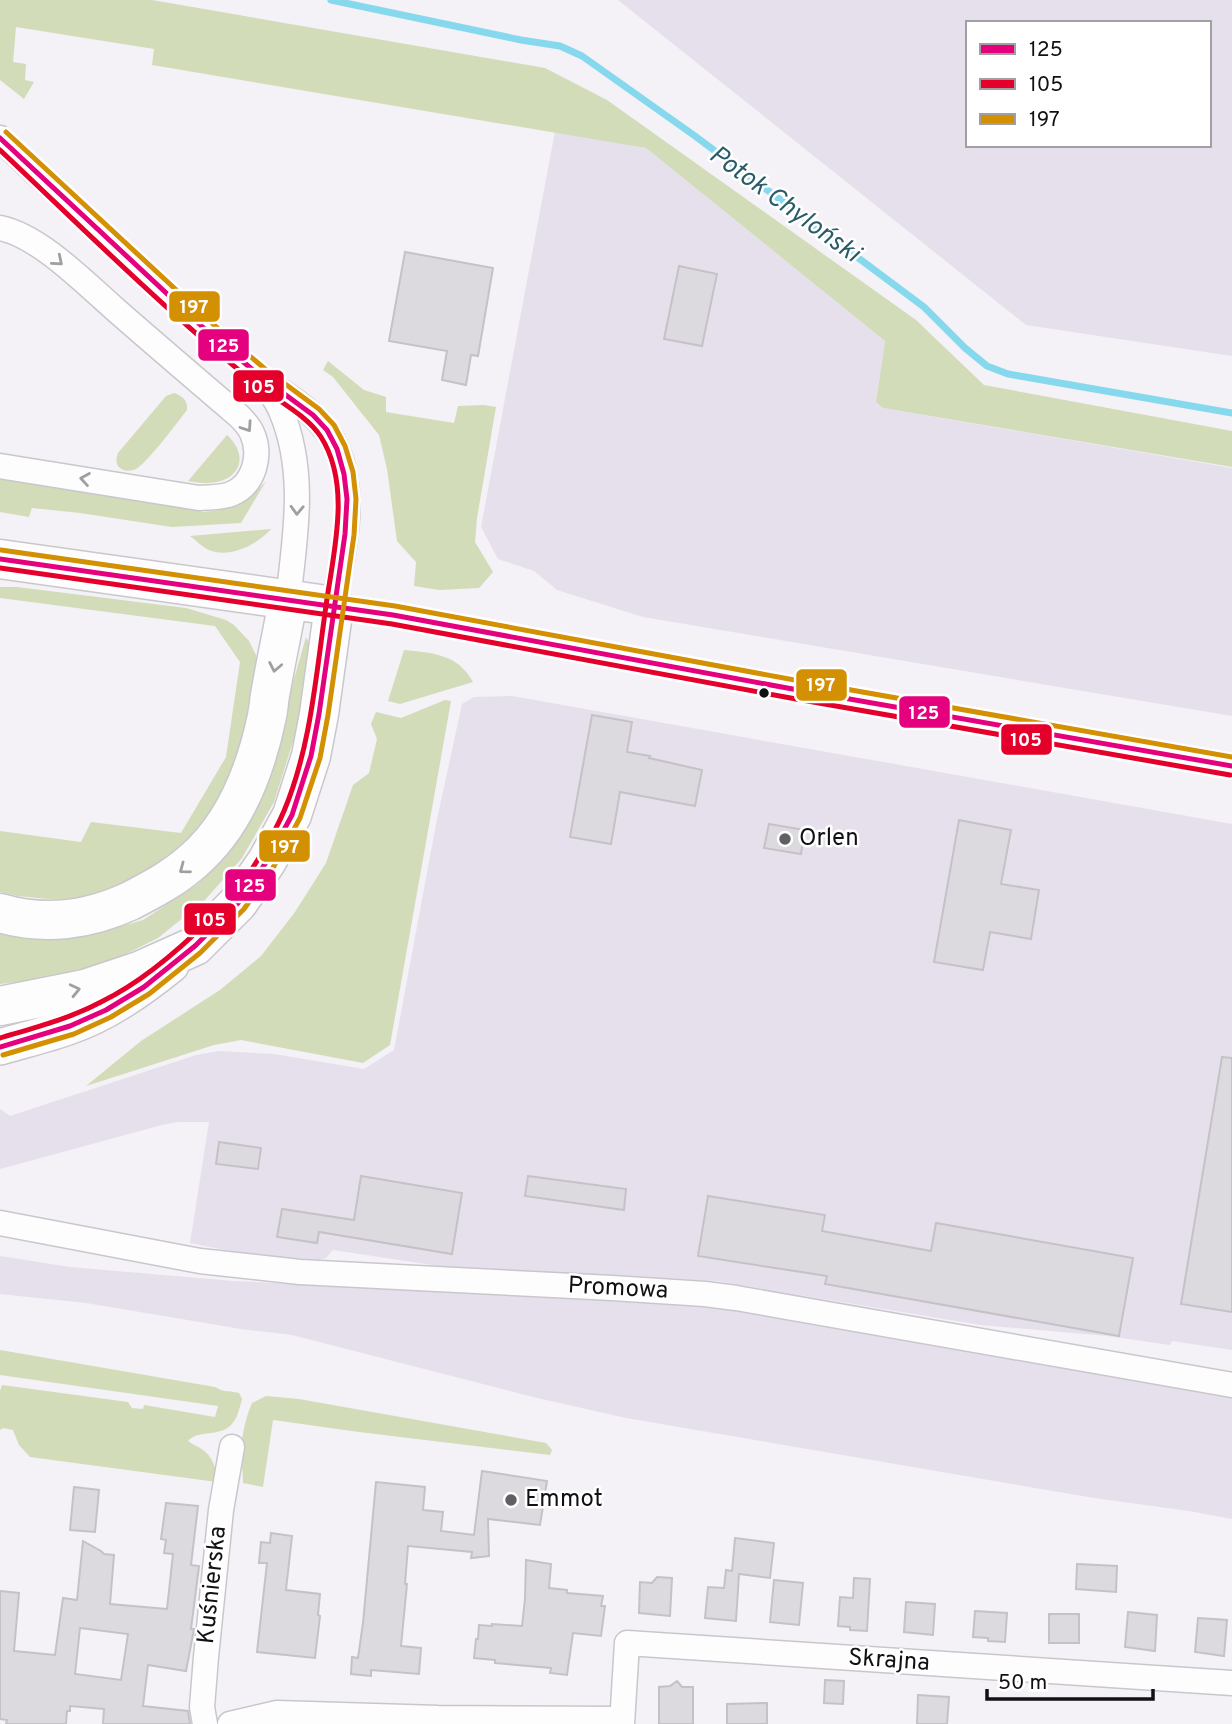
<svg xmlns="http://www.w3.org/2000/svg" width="1232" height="1724" font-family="Overpass,sans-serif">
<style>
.built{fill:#e6e0ec;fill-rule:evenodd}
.green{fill:#d2dcb9}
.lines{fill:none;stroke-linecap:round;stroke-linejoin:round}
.stream{stroke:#86d9ed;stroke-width:7}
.building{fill:#dddadf;stroke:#c5c2c7;stroke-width:2;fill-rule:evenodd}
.minor-casing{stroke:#c9c7cc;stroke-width:27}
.secondary-casing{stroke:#c9c7cc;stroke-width:38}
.trunk-casing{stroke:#c9c7cc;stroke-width:41}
.minor{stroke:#fdfdfe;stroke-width:24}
.secondary{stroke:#fdfdfe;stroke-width:35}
.trunk{stroke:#fdfdfe;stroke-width:38}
.bus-1-casing{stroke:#fff;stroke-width:10}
.bus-2-casing{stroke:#fff;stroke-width:10}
.bus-3-casing{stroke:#fff;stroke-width:10}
.bus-1{stroke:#e5007d;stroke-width:5}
.bus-2{stroke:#e4002b;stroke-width:5}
.bus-3{stroke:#d49003;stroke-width:5}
.oneway{stroke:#9f9ea0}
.bus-dot{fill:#111013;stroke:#fff;stroke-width:2.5}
.poi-dot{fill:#605f63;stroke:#fff;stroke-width:2.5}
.labels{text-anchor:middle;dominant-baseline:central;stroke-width:5;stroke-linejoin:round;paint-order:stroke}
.poi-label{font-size:24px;fill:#111013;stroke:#fff;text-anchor:start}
.street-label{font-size:24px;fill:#111013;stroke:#fff}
.water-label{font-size:26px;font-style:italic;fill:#295c67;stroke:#fff}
.line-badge{stroke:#fff;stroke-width:2.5}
.badge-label{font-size:19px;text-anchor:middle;font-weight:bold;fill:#fff}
</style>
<rect width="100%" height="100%" fill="#f4f1f7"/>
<path class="built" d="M618,0H1232V356L1026,325ZM968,23H1209V145H968Z
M555,131L646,148L885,341L876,401L883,408L1232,468V716L643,617L557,590L534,571L498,559L481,527Z
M512,696L1232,824V1350L1172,1341L1170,1345L1107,1336L980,1325L716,1281L439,1266L333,1250L326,1258L317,1260L250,1255L190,1243L209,1122H178L162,1125L0,1169V1109L10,1116L196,1055L219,1051L274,1054L364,1069L394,1050L437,819L462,704L474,697Z
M0,1256L70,1267L234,1281L651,1302L733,1310L1232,1397V1519L1189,1511L1094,1498L626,1418L533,1397L292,1335L241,1329L86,1303L0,1294Z"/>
<path class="green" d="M0,0H152L545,68L607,100L916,320L984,385L1232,431V467L883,408L876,402L885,341L646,148L152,65L154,49L16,27L13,62L26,64L25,80L34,82L24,99L0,80Z
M328,361L364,390L386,397V412L454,423L458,406L484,405L496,407L477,518L475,542L493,572L479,588L439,590L414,586L416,562L397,541L387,469L379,435L333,377L323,370Z
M174,393C183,396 188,401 187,410C177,423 147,463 136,469C131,471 125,472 120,468C115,464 116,459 118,453L166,396Z
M227,435C246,452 244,476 217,482C207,484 198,483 188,481Z
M0,479L204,512C236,508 244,505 266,481L241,523L172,527L80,513L32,508L29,517L0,512Z
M271,529C258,544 230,559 209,550C202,547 196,540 190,536Z
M0,587H17L186,608L226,620L234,625L249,641L256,655L259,674L244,752L214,821L140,885L81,897L58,900L18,896L0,892V831L81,842L91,822L181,833L226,757L240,662L215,626L0,598Z
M306,637L312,649L297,729L274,802L242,858L205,900L158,938L116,959L64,976L0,984V931L15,936L95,934L143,920L198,884L224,858L236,840L256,800L296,672Z
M404,650C433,653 458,654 473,682L400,704L388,701Z
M445,700L451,701L390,1045L363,1063L241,1040L214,1045L86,1086L141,1041L220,990L261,956L295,912L326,863L353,785L369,773L377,739L371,724L376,712L401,718Z
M0,1350L215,1387C224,1393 229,1390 239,1393L242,1399C240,1406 238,1416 234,1421C223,1439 200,1428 188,1441C193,1445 198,1446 203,1450C213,1457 217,1470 217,1482L30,1457L19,1445L13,1430L3,1428L0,1430V1391L2,1385L128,1402L132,1408L143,1409L144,1405L215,1417L218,1406L0,1375Z
M266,1396L299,1399L546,1443L552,1450L550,1455L359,1432L273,1420L263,1487L243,1483C243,1470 240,1453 242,1442C243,1429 247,1415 252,1403Z"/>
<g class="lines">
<path class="stream" d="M331,0L521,40L560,46L582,56L695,136L924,307L965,348L987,366L1008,374L1232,413"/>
</g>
<path class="building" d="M405,252L493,268L478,356L471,355L466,385L442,380L447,351L389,341Z
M679,266L717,274L702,346L664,339Z
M592,715L632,722L627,752L650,756L649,758L702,770L695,806L620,792L611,844L570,837Z
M959,820L1011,830L1001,884L1039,890L1031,939L990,932L983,970L934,962Z
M769,824L805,830L801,854L764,848Z
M1222,1057L1232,1058V1312L1181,1304Z
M219,1142L261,1148L258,1169L216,1164Z
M361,1176L462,1193L452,1254L319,1232L317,1243L277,1237L282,1209L354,1220Z
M528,1176L626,1189L624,1210L525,1196Z
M708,1196L825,1215L822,1231L931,1251L936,1223L1133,1258L1119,1336L825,1284L827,1276L698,1256Z
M482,1471L547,1481L540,1525L488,1519L489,1556L471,1558L472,1552L408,1546L405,1584H407L401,1646L421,1648L419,1674L371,1670V1676L351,1674L352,1657L358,1658L363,1623L376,1482L425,1487L423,1510L443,1512L441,1531L474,1535Z
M74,1487L99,1490L95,1532L70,1530Z
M166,1503L198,1506L191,1565L199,1566L191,1629H194L186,1671L148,1665L143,1706L188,1711L190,1724H103L104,1709L70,1706V1711H67L66,1724H6L7,1720L0,1719V1591L19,1593L14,1651L55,1655L63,1598L77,1600L83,1541L101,1551L104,1554L114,1555L110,1604L167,1609L173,1554L164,1553L166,1540L161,1539ZM80,1628L128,1634L121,1680L75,1674Z
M271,1533L292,1536L286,1590L320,1594L318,1615L320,1616L315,1658L257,1652L267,1563H259L261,1542L270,1543Z
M735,1538L774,1543L770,1578L739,1574L736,1621L705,1618L708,1587L724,1588L726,1570L732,1571Z
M526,1560L551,1564L549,1588L567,1590V1593L603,1596L601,1606H605L601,1636L573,1633L567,1675L550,1673L551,1668L495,1663V1660L474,1658L476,1639H478L479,1625L492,1626V1624L522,1626L525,1599Z
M1077,1564L1117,1566L1116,1592L1076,1589Z
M657,1577L672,1578L670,1616L639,1613L640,1582L652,1583Z
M854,1578L870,1579L867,1631L850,1630V1627L838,1626L840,1597L853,1598Z
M774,1580L803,1583L799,1625L770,1622Z
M906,1602L935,1604L933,1635L904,1632Z
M975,1611L1007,1613L1005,1642L988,1641V1638L973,1637Z
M1128,1612L1157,1615L1155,1651L1125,1647Z
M1049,1614H1079V1643H1049Z
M1198,1618L1227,1620L1224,1656L1195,1652Z
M825,1680L844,1681L843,1704L824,1703Z
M677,1681L682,1687H693V1724H659V1687L670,1686Z
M918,1695L949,1697L947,1724H917Z
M767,1703V1724H727V1704Z"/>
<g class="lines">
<g class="minor-casing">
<path id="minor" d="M0,138C23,162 49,184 73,207C125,257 179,306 233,353C243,361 252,370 262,378C290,398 323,415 337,449C358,499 342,556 334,606L393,615L798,690L1232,766
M0,228C40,236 86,284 117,311C157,346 198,381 239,416C244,421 249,426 252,433C262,455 254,485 231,494C221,498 210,497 199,498L0,466
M264,383C270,392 277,401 281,411C307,472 295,537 288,600
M0,1223L200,1261L300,1272L612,1288L705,1294L736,1298L1232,1385
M205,1724L202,1707L206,1657L221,1510L232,1447
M230,1724L277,1713L438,1718L622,1719
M622,1724L627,1643L1232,1683"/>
</g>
<g class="secondary-casing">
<path id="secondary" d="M0,1047C23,1040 46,1035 68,1027C106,1014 140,990 171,965"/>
</g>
<g class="trunk-casing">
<path id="trunk" d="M0,559L334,606L319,714L311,756L292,815L267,861L238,903L195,946L139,971L85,989L0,1006
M0,913C44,926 89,920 130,901C153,889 174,878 193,861C235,825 256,769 267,716C269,707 269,698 271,690C276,660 283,630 288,600"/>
</g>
<use href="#minor" class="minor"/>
<use href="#secondary" class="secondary"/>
<use href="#trunk" class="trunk"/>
<g class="bus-1-casing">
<path id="bus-1" d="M0,138L208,332L260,376L313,415L327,430L337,449L344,474L347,499L345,534L319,714L311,756L292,815L267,861L238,903L195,946L144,987L106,1010L70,1026L0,1047
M0,559L393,615L798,690L1232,766"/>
</g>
<g class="bus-2-casing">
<path id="bus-2" d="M0,150C68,214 135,281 206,342C222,356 239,371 256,384C276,400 307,415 321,437C352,486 333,553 326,606C316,674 311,747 284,811C273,837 249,876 231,898C225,905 217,912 210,919C178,951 142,982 101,1002C69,1019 34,1028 0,1038
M0,568L392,624L796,699L1230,775"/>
</g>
<g class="bus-3-casing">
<path id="bus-3" d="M1,550L395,606L800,681L1232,757
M3,1055L74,1034L111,1017L149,994L200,953L244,909L274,866L300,818L320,758L328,715L354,535L356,499L353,472L345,446L334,425L319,409L265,369L214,325L6,132"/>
</g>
<use href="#bus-1" class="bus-1"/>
<use href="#bus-2" class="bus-2"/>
<use href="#bus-3" class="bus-3"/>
</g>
<defs><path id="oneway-chevron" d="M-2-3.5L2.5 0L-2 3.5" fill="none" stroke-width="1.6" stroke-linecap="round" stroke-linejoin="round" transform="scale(1.75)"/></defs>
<g class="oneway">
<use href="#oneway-chevron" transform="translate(58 261) rotate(40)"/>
<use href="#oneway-chevron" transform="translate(247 427) rotate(56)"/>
<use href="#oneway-chevron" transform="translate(85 479) rotate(-171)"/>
<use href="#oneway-chevron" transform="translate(297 510) rotate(92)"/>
<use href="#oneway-chevron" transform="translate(275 667) rotate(101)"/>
<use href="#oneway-chevron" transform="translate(184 869) rotate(143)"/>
<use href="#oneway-chevron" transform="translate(75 990) rotate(-13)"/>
</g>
<circle class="bus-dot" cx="764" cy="693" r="6"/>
<g class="poi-dot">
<circle cx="785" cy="839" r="7"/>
<circle cx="511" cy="1500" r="7"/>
</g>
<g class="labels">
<g class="poi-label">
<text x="799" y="839">Orlen</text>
<text x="525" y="1500">Emmot</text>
</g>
<g class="street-label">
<text transform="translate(618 1289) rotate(3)">Promowa</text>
<text transform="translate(213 1585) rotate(-84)">Kuśnierska</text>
<text transform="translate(889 1661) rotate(4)">Skrajna</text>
</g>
<g class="water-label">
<text transform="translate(784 205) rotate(36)">Potok Chyloński</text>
</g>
</g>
<g class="line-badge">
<rect x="168" y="290" width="53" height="33" rx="7" fill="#d49003"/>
<rect x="197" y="328" width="53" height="34" rx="7" fill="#e5007d"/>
<rect x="232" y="369" width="53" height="34" rx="7" fill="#e4002b"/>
<rect x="795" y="668" width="53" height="34" rx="7" fill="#d49003"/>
<rect x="898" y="695" width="53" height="34" rx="7" fill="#e5007d"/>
<rect x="1000" y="723" width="53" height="33" rx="7" fill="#e4002b"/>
<rect x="258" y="829" width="53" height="34" rx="7" fill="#d49003"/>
<rect x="224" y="868" width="53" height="34" rx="7" fill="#e5007d"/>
<rect x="183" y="902" width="54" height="34" rx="7" fill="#e4002b"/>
</g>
<g class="badge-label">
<text x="194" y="313">197</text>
<text x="224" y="352">125</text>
<text x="259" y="393">105</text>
<text x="821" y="691">197</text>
<text x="924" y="719">125</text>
<text x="1026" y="746">105</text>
<text x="285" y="853">197</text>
<text x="250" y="892">125</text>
<text x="210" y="926">105</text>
</g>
<rect x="966" y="21" width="245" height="126" fill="#ffffff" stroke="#a09fa1" stroke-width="2"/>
<rect x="980" y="44" width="35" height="10" fill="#e5007d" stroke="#a09fa1" stroke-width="2"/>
<text x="1029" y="56" font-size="21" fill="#111013">125</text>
<rect x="980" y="79" width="35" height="10" fill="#e4002b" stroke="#a09fa1" stroke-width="2"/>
<text x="1029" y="91" font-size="21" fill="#111013">105</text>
<rect x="980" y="114" width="35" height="10" fill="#d49003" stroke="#a09fa1" stroke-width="2"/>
<text x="1029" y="126" font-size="21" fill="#111013">197</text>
<path d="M987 1689v10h166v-10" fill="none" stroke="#111013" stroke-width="3.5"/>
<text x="998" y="1689" font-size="21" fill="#111013" stroke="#ffffff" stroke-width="5" paint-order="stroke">50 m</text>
</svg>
